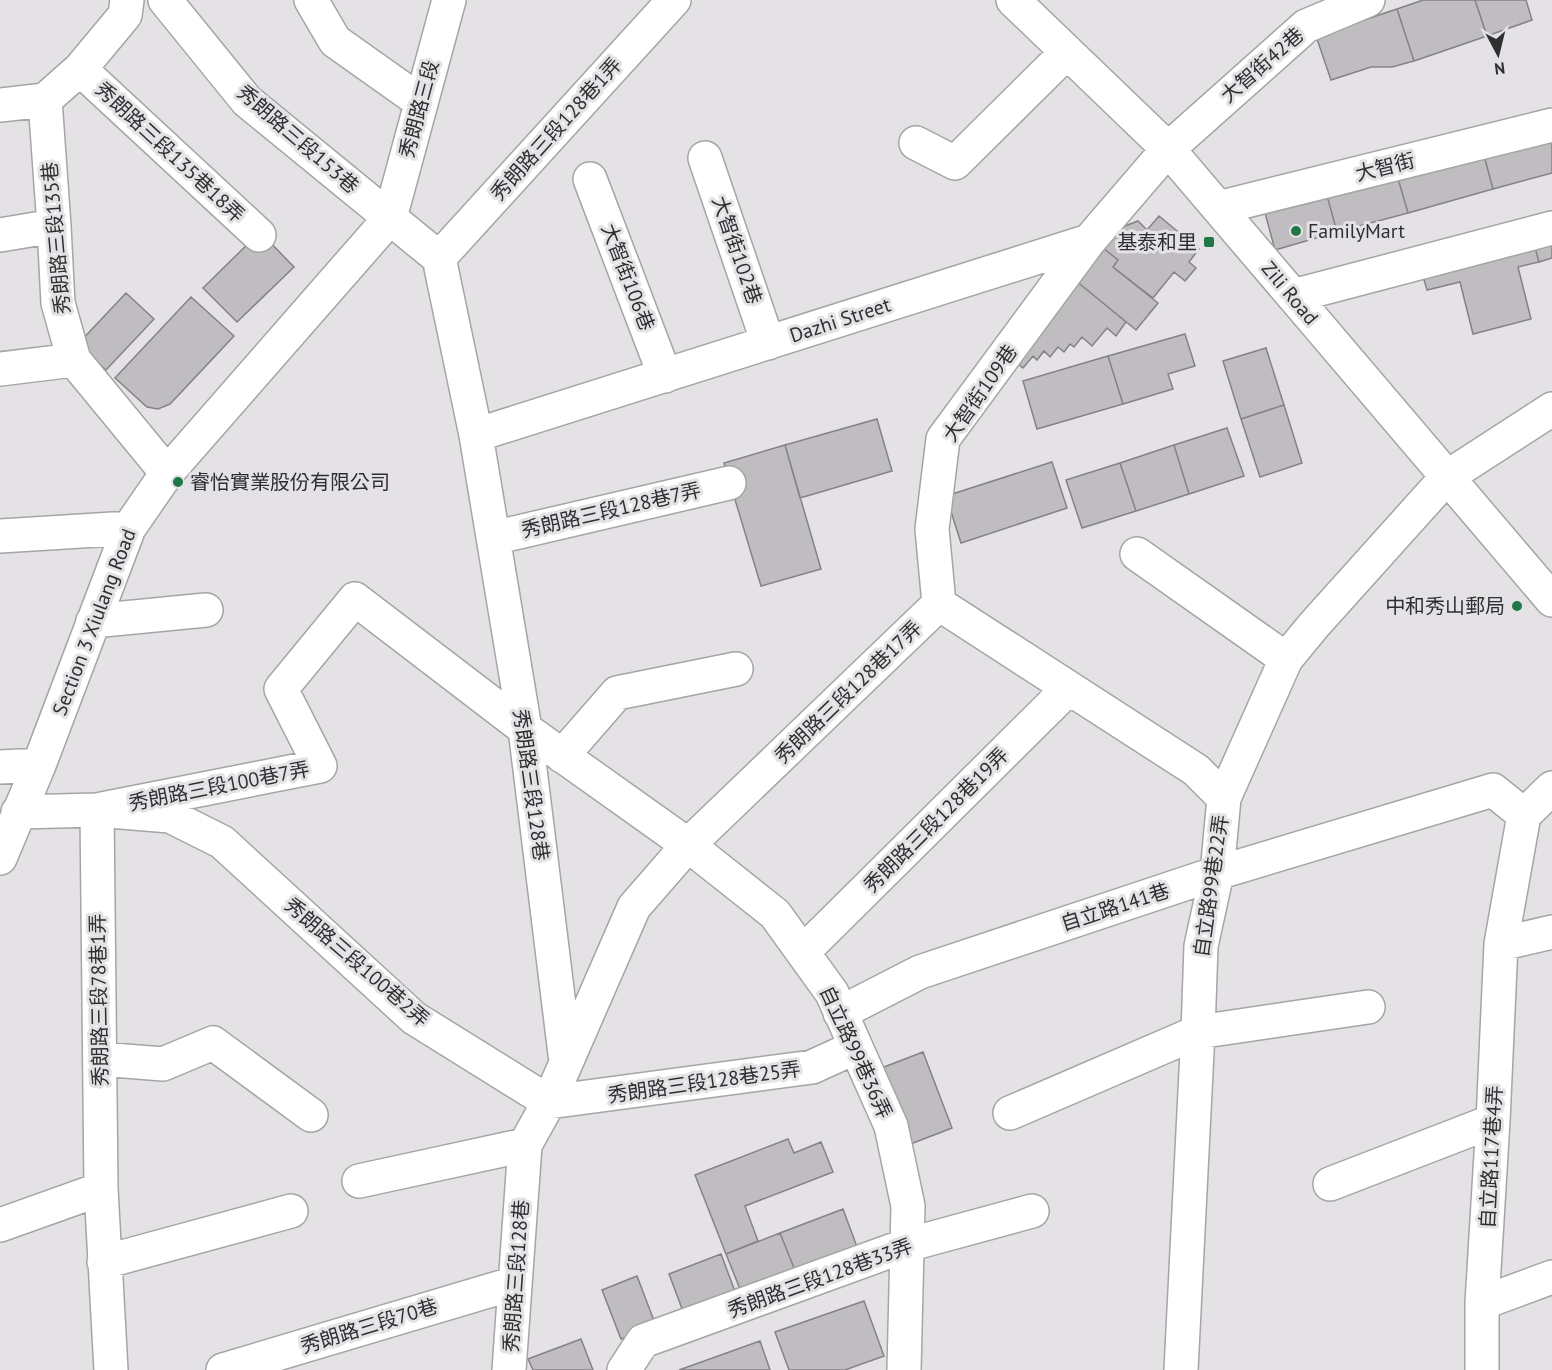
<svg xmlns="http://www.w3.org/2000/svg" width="1552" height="1370" font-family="'PT Sans','Noto Sans TC',sans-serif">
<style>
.building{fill:#c0bdc1;stroke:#848285;stroke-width:1.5}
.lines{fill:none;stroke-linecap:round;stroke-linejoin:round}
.minor-casing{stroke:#a6a4a7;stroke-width:36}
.minor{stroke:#fff;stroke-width:33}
.poi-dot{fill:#227749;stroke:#e5e2e6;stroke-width:2}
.labels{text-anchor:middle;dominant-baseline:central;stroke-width:6;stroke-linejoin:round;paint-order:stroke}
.street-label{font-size:20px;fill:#2f2e30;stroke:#e5e2e6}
.poi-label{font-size:20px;fill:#2f2e30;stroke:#e5e2e6;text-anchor:start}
</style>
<rect width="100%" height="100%" fill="#e5e2e6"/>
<path class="building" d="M1423,0H1475L1487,36L1414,61L1397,9Z
M1475,0H1526L1532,20L1487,36Z
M1397,9L1414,61L1392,67H1371L1331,80L1316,36Z
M1552,117V173L1493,189L1479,137Z
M1479,137L1493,189L1408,213L1393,161Z
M1393,161L1408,213L1337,232L1323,181Z
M1323,181L1337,232L1275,250L1261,198Z
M1159,216L1199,249L1189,262L1196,268L1185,281L1174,272L1153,298L1113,267L1118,260L1103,248L1120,228L1138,221L1147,230Z
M1552,221V258L1539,262L1529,226Z
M1529,226L1539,262L1518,267L1531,319L1473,334L1460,282L1427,290L1417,255Z
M260,232L294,267L237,322L203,288Z
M1103,248L1118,260L1113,267L1158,303L1136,330L1075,280Z
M1075,280L1126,322L1116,336L1107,328L1092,346L1082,337L1074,347L1070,344L1064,352L1058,347L1050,357L1044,351L1037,360L1033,356L1023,368L1005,353Z
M126,293L154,319L106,370L78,344Z
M191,297L234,336L170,404L158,409L147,407L115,378Z
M1185,334L1195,366L1168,374L1173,389L1123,404L1108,356Z
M1266,348L1284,405L1241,419L1223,361Z
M1108,356L1123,404L1037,429L1023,381Z
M1284,405L1302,463L1260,477L1241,419Z
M877,419L892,471L800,498L785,445Z
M1227,428L1244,476L1189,494L1174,445Z
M785,445L821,569L761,586L724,463Z
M1174,445L1189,494L1136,511L1120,463Z
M1052,462L1067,508L961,543L946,496Z
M1120,463L1136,511L1082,528L1066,480Z
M923,1052L952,1128L895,1150L866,1074Z
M788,1139L794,1153L821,1142L833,1172L745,1206L758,1241L726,1254L695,1175Z
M843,1209L860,1255L798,1278L780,1233Z
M780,1233L798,1278L744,1299L726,1254Z
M721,1254L739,1302L687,1322L669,1274Z
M637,1276L656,1326L621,1339L602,1290Z
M864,1301L884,1356L845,1370H789L775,1332Z
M581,1339L593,1370H533L528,1359Z
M760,1341L770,1370H679Z"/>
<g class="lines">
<g class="minor-casing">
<path id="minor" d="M127,0L125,15L80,69L45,100L54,226L58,303L74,360L167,473
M165,0L247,101L439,258L476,435L525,729L566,1062
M311,0L335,41L421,102
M1013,0L1168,149L1552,600
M80,69L259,235
M0,105L45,100
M916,143L955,163L1067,52
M705,158L768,343
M590,179L665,376
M1218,208L1552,125
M0,235L54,226
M439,258L674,0
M1293,296L1552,228
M0,369L74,360
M476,435L1089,241L1168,149L1306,26L1368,0
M0,536L129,528
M493,538L729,483
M1137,554L1286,659
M939,604L932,529L943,439L1089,241
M939,604L1196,770L1224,798
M93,621L206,610
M562,756L617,693L736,669
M0,767L39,765
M18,812L97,810L170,816L222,842L414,1018L549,1102L812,1067L856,1047
M1524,815L1552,788
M0,858L39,765L129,528L167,473L390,218L449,0
M1501,944L1552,932
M803,952L1069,688
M840,1013L920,972L1217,873L1493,790L1524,815
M100,1059L163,1064L213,1043L311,1115
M1010,1113L1198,1032L1368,1007
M359,1181L525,1145
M1330,1184L1493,1121
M0,1225L101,1189
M104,1262L291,1211
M1482,1303L1552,1277
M111,1370L101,1189L97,810L320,766L281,689L355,599L525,729L688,845L775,914L832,993L891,1126L908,1206L904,1370
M223,1370L515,1283
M509,1370L525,1145L549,1102L634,907L688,845L939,604
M624,1370L643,1341L907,1245L1032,1211
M1181,1370L1198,1032L1201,946L1217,873L1224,798L1286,659L1314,625L1447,477L1552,409
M1482,1370V1303L1493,1121L1501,944L1524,815"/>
</g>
<use href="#minor" class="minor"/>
</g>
<g class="poi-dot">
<circle cx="1296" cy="231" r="6"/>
<rect x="1203" y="236" width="12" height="12" rx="3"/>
<circle cx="178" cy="482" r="6"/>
<circle cx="1517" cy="606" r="6"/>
</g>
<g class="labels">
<g class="street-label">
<text transform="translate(1262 65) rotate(-41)">大智街42巷</text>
<text transform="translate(419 109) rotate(-75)">秀朗路三段</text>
<text transform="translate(556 129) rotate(-48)">秀朗路三段128巷1弄</text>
<text transform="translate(298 139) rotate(41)">秀朗路三段153巷</text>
<text transform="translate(170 152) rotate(43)">秀朗路三段135巷18弄</text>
<text transform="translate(1385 167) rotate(-14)">大智街</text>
<text transform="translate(56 238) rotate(-95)">秀朗路三段135巷</text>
<text transform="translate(737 250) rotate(71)">大智街102巷</text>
<text transform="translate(628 277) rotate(69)">大智街106巷</text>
<text transform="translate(1290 293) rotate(50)">Zili Road</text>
<text transform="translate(840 320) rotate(-18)">Dazhi Street</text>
<text transform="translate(980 393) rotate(-55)">大智街109巷</text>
<text transform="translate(611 510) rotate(-13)">秀朗路三段128巷7弄</text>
<text transform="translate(94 622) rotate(-69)">Section 3 Xiulang Road</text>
<text transform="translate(848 692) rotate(-44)">秀朗路三段128巷17弄</text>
<text transform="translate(531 785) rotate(82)">秀朗路三段128巷</text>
<text transform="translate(219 786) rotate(-11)">秀朗路三段100巷7弄</text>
<text transform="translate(936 820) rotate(-45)">秀朗路三段128巷19弄</text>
<text transform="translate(1211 886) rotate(-82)">自立路99巷22弄</text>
<text transform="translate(1115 907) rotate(-18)">自立路141巷</text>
<text transform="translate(357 962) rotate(41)">秀朗路三段100巷2弄</text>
<text transform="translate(99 1000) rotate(-91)">秀朗路三段78巷1弄</text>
<text transform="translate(856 1052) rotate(65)">自立路99巷36弄</text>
<text transform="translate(704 1082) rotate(-8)">秀朗路三段128巷25弄</text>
<text transform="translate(1491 1157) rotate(-87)">自立路117巷4弄</text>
<text transform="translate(516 1276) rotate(-86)">秀朗路三段128巷</text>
<text transform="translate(820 1278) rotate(-20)">秀朗路三段128巷33弄</text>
<text transform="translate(369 1326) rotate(-17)">秀朗路三段70巷</text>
</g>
<g class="poi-label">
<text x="1308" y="231">FamilyMart</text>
<text x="1197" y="242" text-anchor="end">基泰和里</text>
<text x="190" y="482">睿怡實業股份有限公司</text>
<text x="1505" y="606" text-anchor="end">中和秀山郵局</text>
</g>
</g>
<g transform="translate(1498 54) rotate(173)" stroke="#e5e2e6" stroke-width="4.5" paint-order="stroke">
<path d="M0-4.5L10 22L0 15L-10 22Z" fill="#2f2e30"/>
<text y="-9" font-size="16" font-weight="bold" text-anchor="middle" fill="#2f2e30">N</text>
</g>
</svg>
